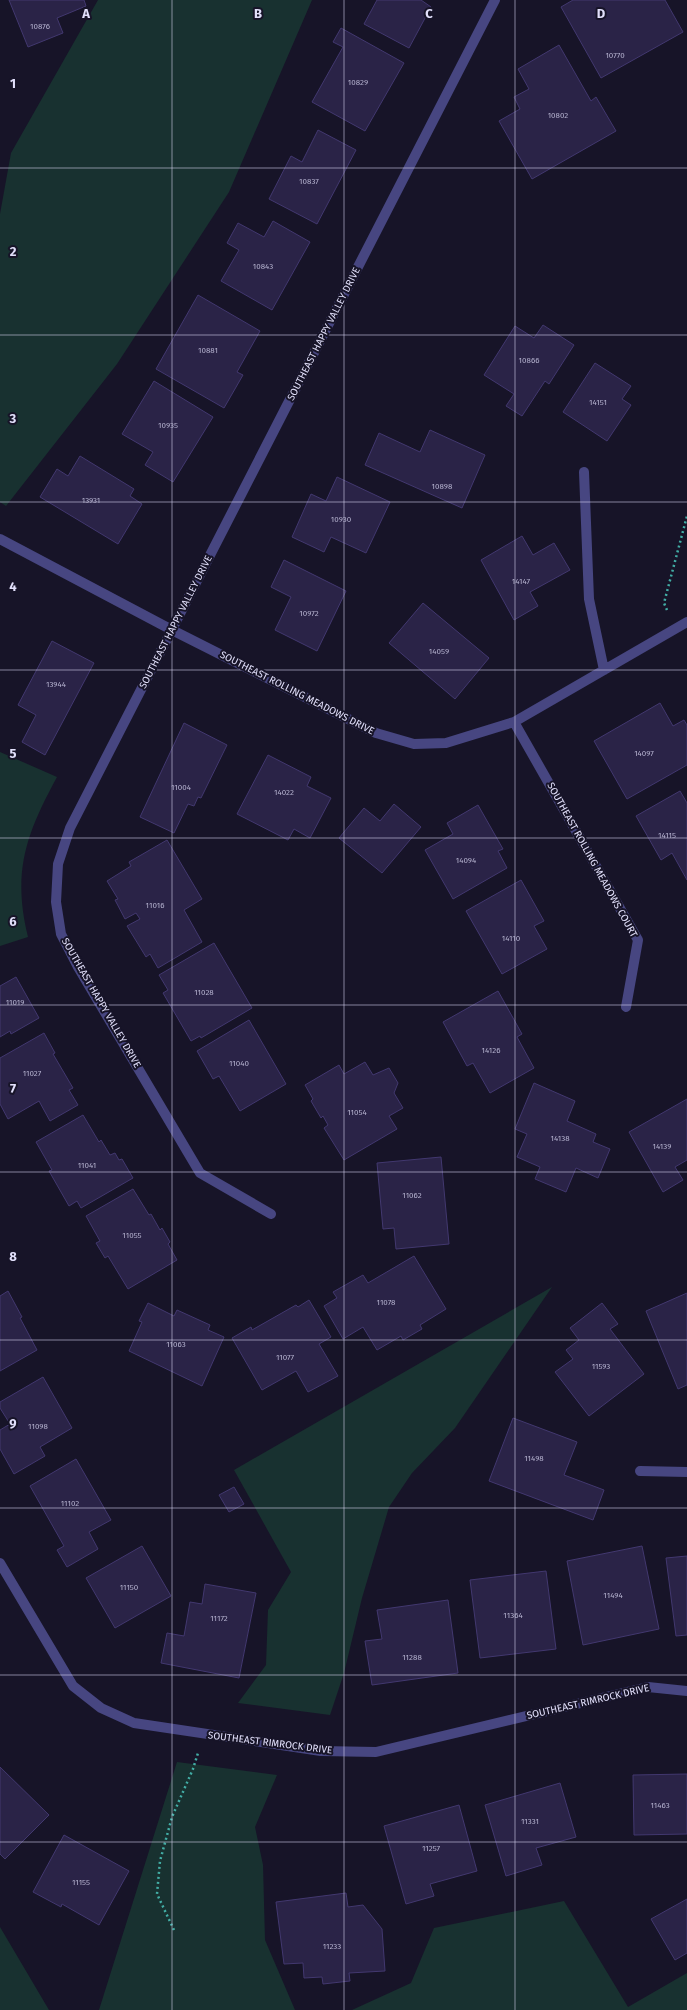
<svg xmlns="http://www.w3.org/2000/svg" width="687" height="2010" font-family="'Fira Sans',sans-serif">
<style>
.green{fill:#183130}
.building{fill:#2a2347;stroke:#42386f}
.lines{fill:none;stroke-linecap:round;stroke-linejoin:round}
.path{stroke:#42ada5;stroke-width:2.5;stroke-dasharray:2 3;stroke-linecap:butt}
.minor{stroke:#474681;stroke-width:10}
.grid{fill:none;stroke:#e2e0fb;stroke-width:1;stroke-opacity:0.55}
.labels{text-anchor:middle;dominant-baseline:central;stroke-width:4;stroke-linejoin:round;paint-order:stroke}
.number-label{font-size:8px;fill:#b4b1ce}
.street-label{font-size:10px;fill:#e2e0fb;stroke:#171428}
.grid-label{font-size:13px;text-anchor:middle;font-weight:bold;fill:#e2e0fb;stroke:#171428;stroke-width:4;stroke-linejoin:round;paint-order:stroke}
</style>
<rect width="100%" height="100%" fill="#171428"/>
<path class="green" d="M98,0H312L229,192L117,364L6,506L0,502V214L11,153Z
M0,752L57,777C26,834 12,872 28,937L0,946Z
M552,1287L455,1428L412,1473L389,1507L362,1598L344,1673L330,1715L238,1703L266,1665L268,1610L291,1572L234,1470Z
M177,1762L277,1775L255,1827L263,1865L265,1940L295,2010H99Z
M564,1901L628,2007L687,1973V2010H352L411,1983L434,1928Z
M0,1927L49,2010H0Z"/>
<path class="building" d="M9,0H84L86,6L57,18L63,33L28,47Z
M377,0H421L431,7L409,48L364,24Z
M573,0H665L683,32L601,78L561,7Z
M341,28L404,63L365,131L312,102L343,47L333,42Z
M559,45L591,101L596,97L616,131L532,179L499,121L520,109L514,97L529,89L518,69Z
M318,130L356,150L317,224L269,199L291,156L302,162Z
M273,221L310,242L272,310L221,281L239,250L227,243L238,223L264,237Z
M198,295L260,331L237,372L243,375L224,408L156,369Z
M543,325L574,345L549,384L545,381L522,416L506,406L514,394L484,375L515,326L534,338Z
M595,363L631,386L622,399L631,405L607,441L563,412Z
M154,381L213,417L173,482L145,465L153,452L122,434Z
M430,430L485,455L462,508L365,465L379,433L420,452Z
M80,456L134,489L130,496L142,504L118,544L40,497L57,469L68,476Z
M337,477L390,502L366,553L331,537L324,552L292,537L311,494L326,501Z
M522,536L533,555L554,543L570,570L530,592L538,606L514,620L481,560Z
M284,560L346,591L317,651L275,630L291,597L271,587Z
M423,603L489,658L455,699L389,643Z
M52,641L94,663L45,755L22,742L36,715L18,705Z
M660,703L673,726L684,720L687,725V765L627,799L594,741Z
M184,723L227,745L201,798L198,797L194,806L188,804L174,833L140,817Z
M268,755L311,777L307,786L331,798L310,838L294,829L288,840L237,814Z
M680,791L687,803V880L672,853L661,860L636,816Z
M394,804L421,827L382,873L339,838L364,808L380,821Z
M478,805L503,849L498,851L507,868L453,899L425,850L453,834L447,823Z
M167,840L202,899L184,910L202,942L158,968L150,954L146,957L127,926L140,919L136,913L125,919L115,900L118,899L107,881L131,866L129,862Z
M521,880L544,921L534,926L547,949L502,974L466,911Z
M214,943L252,1008L201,1038L200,1036L191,1041L163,993L168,990L159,975Z
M16,977L39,1018L11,1034L10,1031L0,1037V986Z
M498,991L522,1034L517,1037L534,1068L490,1093L473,1063L467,1066L443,1022Z
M249,1020L286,1084L240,1111L219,1076L213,1079L197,1051Z
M44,1033L55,1053L53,1054L73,1088L69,1090L78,1105L50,1121L39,1101L8,1119L0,1104V1058Z
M365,1062L373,1075L389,1068L398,1083L394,1093L403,1108L389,1116L397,1129L344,1160L324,1128L328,1125L323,1116L321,1118L311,1101L313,1099L305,1085L339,1065L344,1074Z
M534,1083L575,1101L567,1121L596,1134L593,1142L610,1149L598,1178L576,1168L566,1192L535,1179L540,1167L517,1157L527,1134L515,1129Z
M687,1099V1160L675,1167L683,1180L663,1192L629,1132Z
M83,1115L99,1142L101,1140L110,1155L115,1153L119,1160L122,1159L133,1178L81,1208L77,1201L69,1206L49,1171L52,1170L36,1142Z
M441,1157L449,1244L396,1249L394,1228L383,1229L377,1163Z
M133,1189L149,1215L151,1214L160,1230L162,1228L170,1242L168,1244L177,1260L128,1289L108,1256L105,1258L96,1243L100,1241L86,1216Z
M414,1256L446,1309L420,1325L422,1329L403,1340L401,1336L377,1350L363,1327L343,1339L324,1306L337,1298L333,1292L363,1275L368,1283Z
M8,1291L22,1317L20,1318L37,1350L0,1371V1296Z
M687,1293V1385L678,1389L646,1311Z
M309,1300L331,1337L319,1344L338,1376L308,1392L296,1371L262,1390L232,1338L251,1327L252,1330L296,1305L298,1307Z
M148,1303L174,1316L177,1310L210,1325L208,1330L224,1337L202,1386L129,1351L142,1322L139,1321Z
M602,1303L618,1324L610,1329L644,1374L589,1416L555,1372L573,1359L566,1350L579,1340L570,1328Z
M43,1377L72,1428L40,1447L45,1456L14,1474L0,1449V1430L10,1424L0,1408V1402Z
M513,1418L577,1442L564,1475L604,1490L593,1520L489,1481Z
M76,1459L111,1520L89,1532L98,1549L67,1567L57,1550L64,1546L30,1486Z
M234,1487L244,1504L229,1512L219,1495Z
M142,1546L171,1596L115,1628L86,1578Z
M642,1546L659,1629L583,1645L567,1561Z
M687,1556V1635L676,1636L666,1558Z
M546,1571L556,1649L480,1658L470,1580Z
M205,1584L256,1593L239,1678L161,1663L167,1633L184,1636L190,1602L202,1604Z
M448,1600L458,1673L372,1685L365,1641L382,1639L377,1610Z
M0,1767L49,1815L5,1859L0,1854Z
M687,1774V1834L634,1835L633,1775Z
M560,1783L576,1837L536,1848L542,1865L506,1876L485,1805Z
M459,1805L477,1871L430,1884L434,1896L406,1904L384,1826Z
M64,1835L129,1871L99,1925L62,1904L61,1907L33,1892Z
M346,1893L348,1907L363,1905L382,1929L385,1971L349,1973L350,1981L323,1984L322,1977L304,1978L303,1963L284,1964L276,1902Z
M687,1899V1953L675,1960L651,1919Z"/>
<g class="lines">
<path class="path" d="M667,610L664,603L687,516
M174,1930L157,1894L160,1861L172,1817L193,1769L198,1753"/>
<path class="minor" d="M584,472L589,599L604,670
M0,539L172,630L376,733L414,744L446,743L514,722L687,622
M514,722L638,940L626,1007
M271,1214L200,1173L78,967L61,934L56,902L58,864L70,828L495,0
M640,1471L687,1472
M0,1563L73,1686L101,1708L134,1723L321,1751L376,1752L648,1687L687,1691"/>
</g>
<path class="grid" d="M172,0V2010M344,0V2010M515,0V2010M0,168H687M0,335H687M0,502H687M0,670H687M0,838H687M0,1005H687M0,1172H687M0,1340H687M0,1508H687M0,1675H687M0,1842H687"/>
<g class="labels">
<g class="number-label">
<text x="40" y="26">10876</text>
<text x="615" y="55">10770</text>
<text x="358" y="82">10829</text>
<text x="558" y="115">10802</text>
<text x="309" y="181">10837</text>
<text x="263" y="266">10843</text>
<text x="208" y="350">10881</text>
<text x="529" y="360">10866</text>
<text x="598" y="402">14151</text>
<text x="168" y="425">10935</text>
<text x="442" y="486">10898</text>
<text x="91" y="500">13931</text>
<text x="341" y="519">10930</text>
<text x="521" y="581">14147</text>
<text x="309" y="613">10972</text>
<text x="439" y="651">14059</text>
<text x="56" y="684">13944</text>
<text x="644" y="753">14097</text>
<text x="181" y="787">11004</text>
<text x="284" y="792">14022</text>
<text x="667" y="835">14115</text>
<text x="466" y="860">14094</text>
<text x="155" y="905">11016</text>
<text x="511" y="938">14110</text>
<text x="204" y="992">11028</text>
<text x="15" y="1002">11019</text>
<text x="491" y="1050">14126</text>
<text x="239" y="1063">11040</text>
<text x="32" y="1073">11027</text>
<text x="357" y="1112">11054</text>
<text x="560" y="1138">14138</text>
<text x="662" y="1146">14139</text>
<text x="87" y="1165">11041</text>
<text x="412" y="1195">11062</text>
<text x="132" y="1235">11055</text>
<text x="386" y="1302">11078</text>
<text x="176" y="1344">11063</text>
<text x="285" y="1357">11077</text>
<text x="601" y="1366">11593</text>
<text x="38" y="1426">11098</text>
<text x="534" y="1458">11498</text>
<text x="70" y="1503">11102</text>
<text x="129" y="1587">11150</text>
<text x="613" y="1595">11494</text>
<text x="513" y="1615">11364</text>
<text x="219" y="1618">11172</text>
<text x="412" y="1657">11288</text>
<text x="660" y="1805">11463</text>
<text x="530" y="1821">11331</text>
<text x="431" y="1848">11257</text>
<text x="81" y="1882">11155</text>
<text x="332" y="1946">11233</text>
</g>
<g class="street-label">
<text transform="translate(324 334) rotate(-63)">SOUTHEAST HAPPY VALLEY DRIVE</text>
<text transform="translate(176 622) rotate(-63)">SOUTHEAST HAPPY VALLEY DRIVE</text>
<text transform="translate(297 693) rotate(27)">SOUTHEAST ROLLING MEADOWS DRIVE</text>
<text transform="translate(592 860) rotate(61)">SOUTHEAST ROLLING MEADOWS COURT</text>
<text transform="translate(101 1003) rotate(60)">SOUTHEAST HAPPY VALLEY DRIVE</text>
<text transform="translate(588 1702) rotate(-13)">SOUTHEAST RIMROCK DRIVE</text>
<text transform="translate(270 1743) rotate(7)">SOUTHEAST RIMROCK DRIVE</text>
</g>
</g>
<g class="grid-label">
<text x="86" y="18">A</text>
<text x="258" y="18">B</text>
<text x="429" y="18">C</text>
<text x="601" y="18">D</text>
<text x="13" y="88">1</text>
<text x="13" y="256">2</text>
<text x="13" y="423">3</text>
<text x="13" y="591">4</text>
<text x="13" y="758">5</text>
<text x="13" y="926">6</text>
<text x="13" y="1093">7</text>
<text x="13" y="1261">8</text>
<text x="13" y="1428">9</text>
</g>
</svg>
